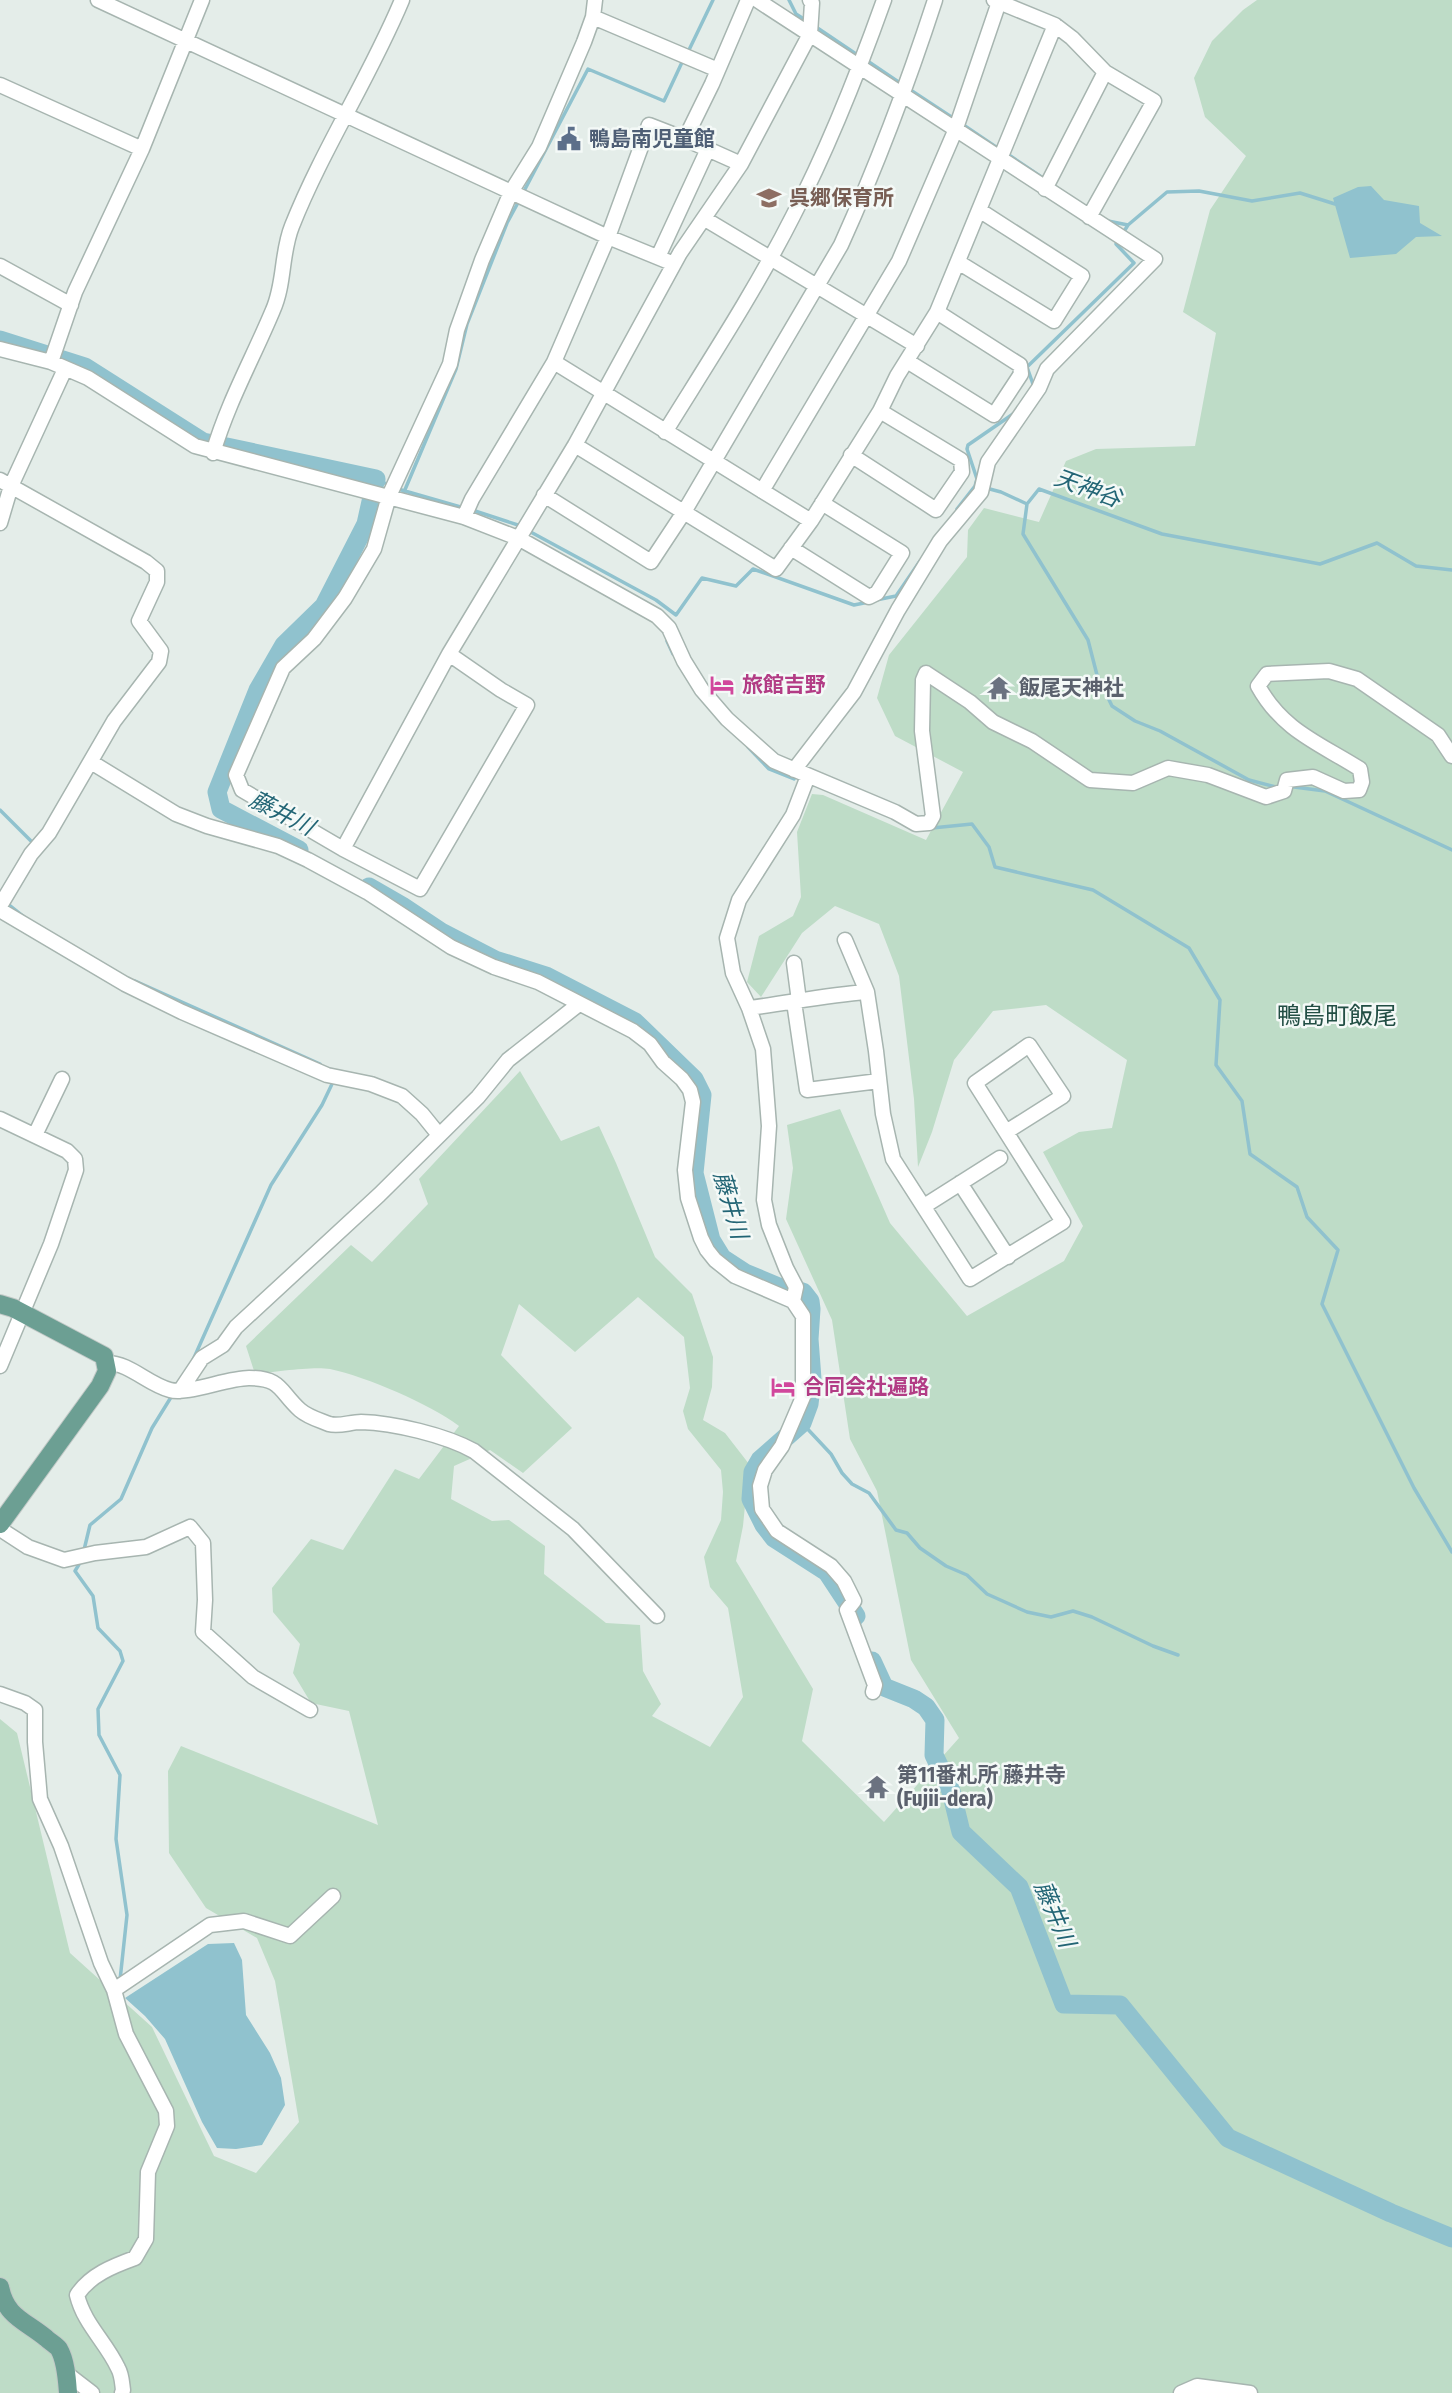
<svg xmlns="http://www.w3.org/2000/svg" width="1452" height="2393" font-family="'Fira Sans Condensed','Noto Sans JP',sans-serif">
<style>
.green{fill:#bedcc7;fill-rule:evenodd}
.water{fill:#90c2ce}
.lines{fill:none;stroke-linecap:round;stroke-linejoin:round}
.stream{stroke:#90c2ce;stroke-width:3.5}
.river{stroke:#90c2ce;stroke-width:19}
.minor-casing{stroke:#a7b5b0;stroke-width:17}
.major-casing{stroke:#c2c9c7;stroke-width:20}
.minor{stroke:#fff;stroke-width:14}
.major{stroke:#6c9f93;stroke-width:18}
.labels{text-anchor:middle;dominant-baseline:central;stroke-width:5;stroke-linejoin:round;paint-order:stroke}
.service-label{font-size:21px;font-weight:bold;fill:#4e5e75;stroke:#f4f9f7;text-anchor:start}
.education-label{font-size:21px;font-weight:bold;fill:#785e54;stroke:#f4f9f7;text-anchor:start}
.hotel-label{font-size:21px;font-weight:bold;fill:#b23c85;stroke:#f4f9f7;text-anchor:start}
.worship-label{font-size:21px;font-weight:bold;fill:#5b616d;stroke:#f4f9f7;text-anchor:start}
.water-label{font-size:23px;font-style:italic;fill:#226575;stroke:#f4f9f7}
.quarter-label{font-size:24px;fill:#224e44;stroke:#f4f9f7}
</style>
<rect width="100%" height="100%" fill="#e4ede9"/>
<path class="green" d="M1257,0H1452V2393H0V1719L17,1733L70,1953L152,2027L214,2156L256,2173L299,2122L275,1981L257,1938L206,1908L169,1853L168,1771L181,1746L378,1825L349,1711L311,1703L293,1673L300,1644L273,1612L272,1588L311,1539L343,1550L395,1469L419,1479L459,1426C430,1404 367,1377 330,1369C313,1366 274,1372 255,1374L246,1346L351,1245L372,1262L428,1204L419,1179L520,1071L561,1141L599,1126L616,1163L655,1257L692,1294L713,1357L712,1387L703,1420L725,1433L749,1464L743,1526L736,1561L813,1689L802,1741L884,1822L959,1738L911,1660L877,1491L850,1439L832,1320L786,1219L793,1168L787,1125L840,1109L890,1223L967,1316L1064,1261L1083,1226L1043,1152L1079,1132L1112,1128L1127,1060L1046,1005L993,1011L954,1060L932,1132L918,1167L914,1099L899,976L879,924L835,906L802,933L761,997L747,982L759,936L793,916L801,897L797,832L812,794L823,795L926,840L963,772L895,736L877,698L889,655L967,557L968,530L984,508L1039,522L1066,461L1096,449L1195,446L1216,333L1183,312L1210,210L1246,156L1205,117L1194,78L1212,41L1243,10ZM638,1297L684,1337L690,1388L683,1411L688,1429L721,1470L723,1492L721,1520L704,1557L710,1587L728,1608L743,1697L710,1747L652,1716L661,1704L643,1671L640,1625L606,1623L544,1574L545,1546L509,1520L492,1521L451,1499L454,1466L490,1450L523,1473L572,1428L501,1355L519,1304L575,1352Z"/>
<path class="water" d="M1371,186L1384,200L1419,206L1420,223L1442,236L1416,237L1396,254L1350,258L1333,198L1358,187Z
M234,1943L242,1960L246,2015L270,2053L281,2078L285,2105L262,2145L236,2149L217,2148L202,2122L165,2039L145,2016L125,1998L208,1944Z"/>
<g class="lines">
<path class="stream" d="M789,0L796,14L807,21
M816,27L859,56
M688,52L713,0
M866,60L903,85
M909,89L956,120
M962,124L999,149
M1006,153L1043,178
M523,193L588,69L664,101L684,58
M1108,221L1128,225L1167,192L1199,191L1252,201L1300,193L1335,204
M1123,233L1128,225
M1034,387L1027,367L1134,263L1116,244L1119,239
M376,479L391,486
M978,487L975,486L977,479L967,449L968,445L1013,414
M986,488L1001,492L1027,504L1039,489L1162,534L1320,564L1377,543L1416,566L1452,570
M398,489L464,508
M404,492L456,369L467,324L507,223L520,199
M1027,504L1023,534L1088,640L1097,675L1112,706L1135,721L1160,731L1249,780L1276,787
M957,509L975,486
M472,510L521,526
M527,530L656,600L676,615L702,578L736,586L753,569L854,605L869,602
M876,600L896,596L920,561
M667,641L673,654
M748,747L769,769L794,779
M1294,787L1325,791L1452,850
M0,810L33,843
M932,828L972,824L989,847L995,867L1093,890L1189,948L1220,1000L1216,1065L1242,1101L1250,1154L1297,1187L1307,1217L1338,1250L1322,1304L1414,1488L1452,1552
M8,904L23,916
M135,981L320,1064
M193,1360L271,1185L322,1105L332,1084L331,1080
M802,1423L831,1454L842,1473L852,1484L869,1493L896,1530L907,1533L920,1548L946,1566L967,1575L987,1594L1027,1612L1051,1617L1073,1611L1092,1617L1153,1646L1178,1655
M84,1550L90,1525L121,1499L152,1428L173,1394
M81,1561L75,1571L93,1596L98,1628L120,1651L123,1661L98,1709L99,1735L120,1775L116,1839L127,1915L120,1980"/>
<path class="river" d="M0,340L85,367L203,442L376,479L374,486
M299,850L221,809L217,792L258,690L284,645L324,606L366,524L372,497
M369,887L402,906L441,932L495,960L546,976L635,1022L694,1079L702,1095L694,1173L711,1240L722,1258L745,1273L781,1288L803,1292L810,1301L811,1309L809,1339L812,1379L809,1404L802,1423L760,1460L753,1472L751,1499L764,1525L774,1538L827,1572L856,1616
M872,1661L884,1687L914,1699L926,1707L935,1720L934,1755L951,1791L961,1832L1019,1887L1064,2004L1120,2005L1228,2138L1391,2213L1452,2238"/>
<g class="minor-casing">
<path id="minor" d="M98,0L608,237L674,264
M757,0L1155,259L1047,369L1039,388L988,462L981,492L940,541L898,610L854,692L794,770
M994,0L1055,25L1072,38L1105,72L1154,101L1089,217
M593,17L718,70
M0,85L142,149
M685,139L712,84L748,0
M1045,189L1105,72
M705,219L917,346
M658,257L708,149
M958,262L1054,321L1082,276L979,210
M0,266L71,305
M0,349L51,362L88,378L195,446L464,517L518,538L657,616L669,628L684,661L702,690L727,719L774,761L895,812L916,824L929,823L933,816L922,731L923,680L926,673L970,702L993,722L1032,741L1090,780L1133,783L1168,768L1208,775L1266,797L1284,791L1287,780L1313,777L1344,791L1359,790L1362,782L1360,769C1319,743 1283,731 1258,686L1267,674L1329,671L1357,679L1438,735L1452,756
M907,361L994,415L1021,374L1020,365L937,312
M51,362L75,292L142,149L202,0
M554,362L811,521
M665,432C709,361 755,291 793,216C829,147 858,73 884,0
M575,445L776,569L811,521L880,411L897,376L937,312L1055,25
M213,453C228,402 253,358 273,310C285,283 281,253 292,226C323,148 370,77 402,0
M851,455L936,510L962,472L961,460L880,411
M0,480L146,562L157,571V582L139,621L161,651L159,662L114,721L49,833L31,854L0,906
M762,491L899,261L955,131L999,2
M544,495L651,562L684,512L841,245C877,165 908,83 935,0
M464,517L472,499L554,362L608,237L649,125L685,139L741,164
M0,523L11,486L65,369
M791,548L869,597L877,593L902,553L822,503
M449,654L501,690L527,705L420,889L343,849L242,790L236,775L283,668L314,639L345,598L374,549L389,496L450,364L457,330L482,260L511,192L539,147L584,42L593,17L595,0
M91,762L176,814L207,826L278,846L308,860L367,892L451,947L494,967L538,982L633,1031L650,1044L663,1062L682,1079L690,1090L693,1102L685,1170L688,1198L701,1238L707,1250L715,1260L735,1276L793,1301L803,1316V1397L782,1446L765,1470L760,1486L762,1509L777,1531L831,1566L844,1581L854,1601L847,1610L875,1685L873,1692
M343,849L449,654L575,445L680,253L741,164L810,34L812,3L810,0
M0,910L125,984L182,1012L327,1075L371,1084L402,1096L422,1114L439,1135
M845,940L867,992L876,1051L883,1114L893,1159L970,1279L1063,1222L975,1083L1029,1045L1063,1096L1006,1132
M794,963L799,1001
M794,1002L807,1090L879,1081
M749,1008C789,1003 826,995 867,992
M0,1119L67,1151L75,1159L76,1170L51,1244L0,1366
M35,1135L62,1079
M960,1183L1008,1257
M929,1203L1000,1158
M793,1301L796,1287L786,1268L769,1225L764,1200L769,1126L763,1049L749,1008L733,973L727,938L739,900L793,815L808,776
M107,1363C130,1363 147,1384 170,1390C187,1395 227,1378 249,1378C282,1378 279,1391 300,1410C308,1417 319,1420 329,1424C339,1427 350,1422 361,1422C394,1423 445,1435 474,1451L573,1529L657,1616
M180,1391L202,1358L223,1345L236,1327L379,1195L478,1097L508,1060L579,1004
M0,1529L28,1547L64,1560L95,1553L146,1547L190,1527L203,1543L205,1600L203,1632L253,1677L310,1710
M0,1694L25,1703L35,1710V1742L40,1799L61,1846L101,1963L114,1990L126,2034L166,2111L167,2126L148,2172L146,2239L135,2258C113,2266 90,2275 77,2295C84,2324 106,2342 118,2368C122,2375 122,2383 123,2390L122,2393
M114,1990L210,1925L244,1921L290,1936L333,1896
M66,2373L92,2393
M1181,2393L1197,2386L1250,2393"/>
</g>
<g class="major-casing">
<path id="major" d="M0,1304L13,1308L104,1356L107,1371L100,1386L0,1524
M0,2287C6,2317 24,2320 46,2338C50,2342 56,2345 59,2349C66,2361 67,2380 68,2393"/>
</g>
<use href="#minor" class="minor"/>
<use href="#major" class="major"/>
</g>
<defs>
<g id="civic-bare" transform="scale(1.89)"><path d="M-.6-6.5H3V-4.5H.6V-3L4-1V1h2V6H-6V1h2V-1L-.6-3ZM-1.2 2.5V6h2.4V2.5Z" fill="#5c6f8a" stroke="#f4f9f7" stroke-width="2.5" paint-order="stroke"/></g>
<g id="school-bare" transform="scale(1.89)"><path d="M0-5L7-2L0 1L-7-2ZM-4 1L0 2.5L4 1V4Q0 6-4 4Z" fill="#8d6e63" stroke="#f4f9f7" stroke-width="2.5" paint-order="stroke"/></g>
<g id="hotel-bare" transform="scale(1.89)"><path d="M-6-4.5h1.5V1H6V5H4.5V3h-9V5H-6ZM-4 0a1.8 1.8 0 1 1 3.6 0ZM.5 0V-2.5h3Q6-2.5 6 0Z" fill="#d1479c" stroke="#f4f9f7" stroke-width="2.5" paint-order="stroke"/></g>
<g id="temple-bare" transform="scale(1.89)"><path d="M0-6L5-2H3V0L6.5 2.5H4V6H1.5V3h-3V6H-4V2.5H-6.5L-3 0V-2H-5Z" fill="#6b7280" stroke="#f4f9f7" stroke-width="2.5" paint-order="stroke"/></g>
</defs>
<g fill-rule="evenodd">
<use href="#civic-bare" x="569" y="139"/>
<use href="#school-bare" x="769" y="198"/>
<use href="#hotel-bare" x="722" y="685"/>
<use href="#temple-bare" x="999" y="688"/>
<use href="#hotel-bare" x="783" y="1387"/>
<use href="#temple-bare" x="877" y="1787"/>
</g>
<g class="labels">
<g class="service-label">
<text x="589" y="139">鴨島南児童館</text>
</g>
<g class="education-label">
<text x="789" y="198">呉郷保育所</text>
</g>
<g class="hotel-label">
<text x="742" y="685">旅館吉野</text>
<text x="803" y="1387">合同会社遍路</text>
</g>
<g class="worship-label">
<text x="1019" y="688">飯尾天神社</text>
<text x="897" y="1775">第11番札所 藤井寺<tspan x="897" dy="24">(Fujii-dera)</tspan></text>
</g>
<g class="water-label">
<text transform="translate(1088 488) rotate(20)">天神谷</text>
<text transform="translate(282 813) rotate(27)">藤井川</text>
<text transform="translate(731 1205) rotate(74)">藤井川</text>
<text transform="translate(1055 1914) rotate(67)">藤井川</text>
</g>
<g class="quarter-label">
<text x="1337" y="1016">鴨島町飯尾</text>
</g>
</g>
</svg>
